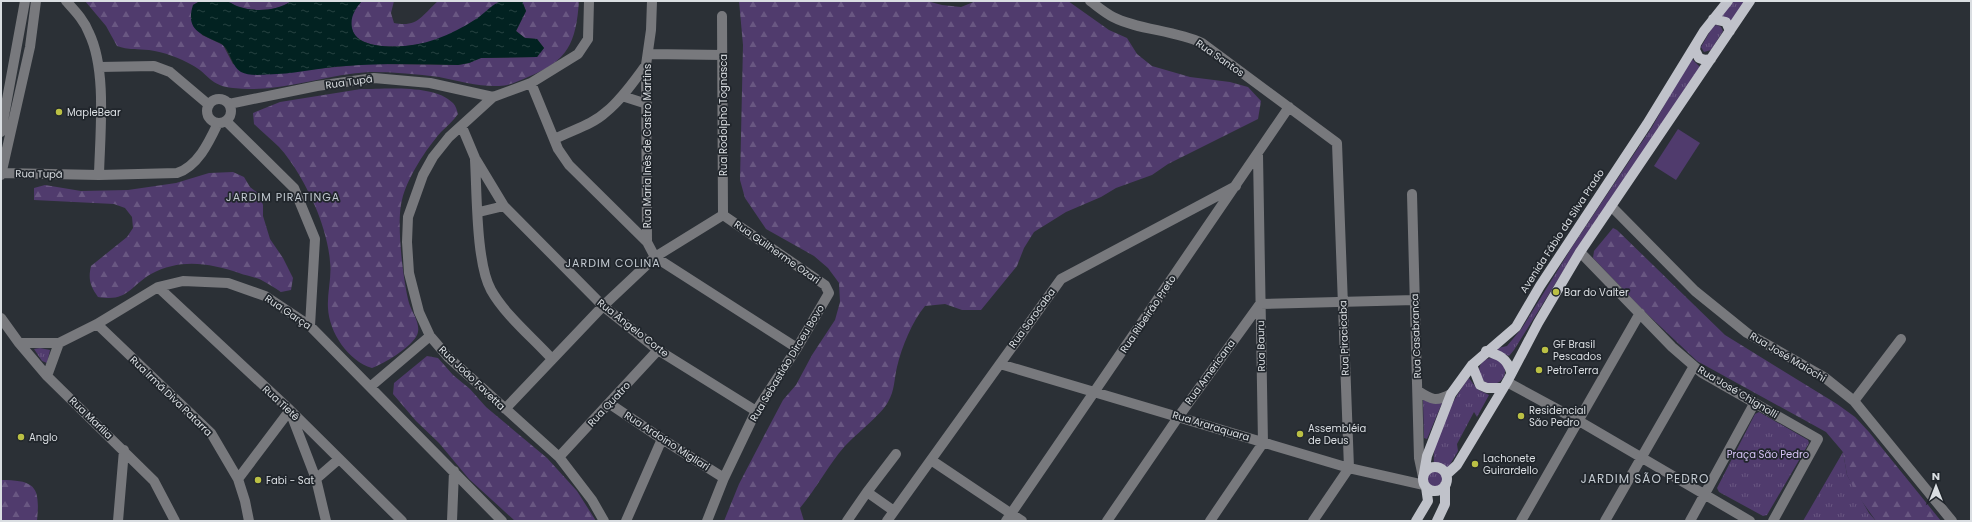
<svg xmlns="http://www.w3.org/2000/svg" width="1972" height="522" font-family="Poppins,sans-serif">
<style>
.grass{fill:url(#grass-tufts)}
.forest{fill:url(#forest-firs)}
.pitch{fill:#503b6d}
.water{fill:url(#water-ripples)}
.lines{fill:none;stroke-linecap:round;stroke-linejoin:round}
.minor{stroke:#78797d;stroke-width:10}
.major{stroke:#c0c2ca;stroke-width:10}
.poi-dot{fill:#bbc044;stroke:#21262c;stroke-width:1.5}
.labels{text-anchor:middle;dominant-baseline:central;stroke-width:3.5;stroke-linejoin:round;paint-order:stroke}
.street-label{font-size:10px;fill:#dadee2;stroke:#21262c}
.poi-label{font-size:10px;fill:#dadee2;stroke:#21262c;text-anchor:start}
.park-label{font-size:10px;fill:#d6c3f6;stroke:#21262c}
.neighbourhood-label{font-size:11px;letter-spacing:1px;fill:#c2c9d0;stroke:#21262c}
.quarter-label{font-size:12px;letter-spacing:1px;fill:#c2c9d0;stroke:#21262c}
</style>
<defs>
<pattern id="grass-tufts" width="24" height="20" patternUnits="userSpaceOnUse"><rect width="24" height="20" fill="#503b6d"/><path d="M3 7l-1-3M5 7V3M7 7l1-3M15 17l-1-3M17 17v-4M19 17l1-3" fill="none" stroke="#695782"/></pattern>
<pattern id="forest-firs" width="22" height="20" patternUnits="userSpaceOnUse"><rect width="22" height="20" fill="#503b6d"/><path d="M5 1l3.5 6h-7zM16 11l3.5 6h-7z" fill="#695782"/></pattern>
<pattern id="water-ripples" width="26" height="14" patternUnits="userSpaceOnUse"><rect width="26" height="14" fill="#022221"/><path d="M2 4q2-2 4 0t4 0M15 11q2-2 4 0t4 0" fill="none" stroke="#264241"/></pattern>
</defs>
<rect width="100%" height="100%" fill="#2b3036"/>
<path class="grass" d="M1732,1H1746L1731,22L1721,15Z
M1717,25L1721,27L1723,31L1711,50L1704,52L1701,47L1713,26Z
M1692,59L1700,67L1577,249L1514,350L1509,356L1498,351V348L1507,346L1522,328L1572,247L1652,127L1674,88Z
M40,348L50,350L47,363L42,361L34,349Z
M1479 371a13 13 0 1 1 26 0a13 13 0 1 1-26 0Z
M1469,378L1477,389L1489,395L1477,417L1474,412L1457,444L1458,451L1448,468L1434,464C1431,439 1454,397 1469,378Z
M1423,400L1442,403L1427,439L1424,438Z
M1759,412L1808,440L1809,443L1767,515L1763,516L1719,492L1717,488L1755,414Z
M1843,452L1847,475L1869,513L1876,521H1803Z
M1427 479a8 8 0 1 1 16 0a8 8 0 1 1-16 0Z"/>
<path class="forest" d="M85,1H200L193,5L202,35L223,45L233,64L264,74L367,64L458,65L469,63L481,58L537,57L544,48L537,39L525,38L516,31L526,11L522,1H579C576,43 568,61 528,77C518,81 510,86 499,86C480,87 459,81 439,77C417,74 394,72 370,72C324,74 280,94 233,88C210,86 209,74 192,65C180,58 164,52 149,50C138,49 128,50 117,46L106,26Z
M225,1H291C279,11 254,12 239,7C234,6 230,2 225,1Z
M362,1H394L391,13L394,23C418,28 422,15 438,1H501C480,17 456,36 430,42C410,47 354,54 351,25C350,15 355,8 362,1Z
M739,1H927L942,5L961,7L976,1H1068L1109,30L1127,38L1137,54L1152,66L1190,77L1230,82L1248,87L1261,101L1258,119L1168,164L1152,175L1116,188L1101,197L1066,212L1034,232L1024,248L1017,266L981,310H962L945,304L925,306C912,322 902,346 897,367C894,379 895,390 888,402C882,414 856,434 845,446C828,465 817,488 800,508L804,521H724L739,484L765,434L783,400L796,385L812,355L835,320L840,302L839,283L828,268L814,256L766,229L745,198L740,180L743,45Z
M361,89C386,89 435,84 453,103C456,106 457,111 458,114C453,121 447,126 441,132C426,149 407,178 402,200C396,222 403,280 409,303C412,313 423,326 416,337C408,349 385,363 372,368C348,361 329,332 328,308C327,293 332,277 330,262C329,245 322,222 315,206C307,187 293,162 279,147C271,139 262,132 254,124L253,113L280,102Z
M233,172L244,177L250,187L259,194L263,205V216L270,239L283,258L293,278L291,290L281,292C275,288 269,284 263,281C256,277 247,276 239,273C210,263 180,258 151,274C129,287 128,302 98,297C90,286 88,279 91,266L127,237L133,228L132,217L125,208L114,204L34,200V188L45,185L81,191L128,190L176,183L209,173Z
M1613,228L1617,230L1725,335L1837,404L1855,417L1869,432L1941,521H1876L1858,496L1847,475L1843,452L1826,432L1697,361L1644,311L1593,258L1594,251Z
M427,356L438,358L453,375L470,389L486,407L547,458L577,491L596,521H515L469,479L439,443L416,421L393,394L394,383Z
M1,480C37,480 40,488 37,521H1Z"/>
<path class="pitch" d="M1678,129L1700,143L1676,180L1654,166Z"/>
<path class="water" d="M200,1C208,1 217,0 225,1C231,2 235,6 240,7C255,12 278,11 291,1H362C355,9 350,17 352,28C354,39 365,43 375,45C412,51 445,39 476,19C484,14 492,4 501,1C507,0 516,1 522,1L526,11L516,31L525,38L537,39L544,48L537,57L481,58L469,63L458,65C421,64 383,63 346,66C323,67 300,73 277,74C267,74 250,77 241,72C230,65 231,49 220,43C201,34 185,30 193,5Z"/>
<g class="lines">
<path class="minor" d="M66,1C75,11 84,20 89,33C107,70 100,133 99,175
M589,1L588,39L578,54L531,83L493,97L449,137L433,157L423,175L408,217L407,242L409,273L419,312L430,336L448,357L559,457L592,500L604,521
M1090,1C1097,6 1105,13 1113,17C1138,30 1174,30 1202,43L1337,143L1349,468L1313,521
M722,16L723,215
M649,54L723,55
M100,67L154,66L170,72L209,105
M531,83L558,149L569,165L647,242L655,257L797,348
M622,96L647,104
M207 111a12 12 0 1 1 24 0a12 12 0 1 1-24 0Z
M229,104L317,86L374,78L430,83L493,97
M226,121L294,188L315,239L310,326
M462,127L475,158L504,206L603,306L658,350L756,411
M1,132L25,1
M555,139C572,130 592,125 606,112C622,99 634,81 646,65
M475,160C477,193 476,263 491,290C505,315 533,338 552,359
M2,173L99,175L177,173C198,166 209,142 218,123
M1,175L30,47L36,1
M1412,194L1419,458L1423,477
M1611,206L1695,291L1747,333L1824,377L1854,401L1952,521
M479,212L504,206
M647,242L646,65L651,30L652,1
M1580,252L1672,347L1702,373L1818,439L1773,521
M158,287L290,410L402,521
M1,318L19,343L47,376L154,481L175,521
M97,324L211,433L238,479L245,501L249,521
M19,343H59L97,324L158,287L183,281L228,283L265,296L310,326L502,521
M1000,364L1349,468L1424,485
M47,376L59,343
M1507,382L1579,421L1750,521
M370,387L430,336
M1418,391C1432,400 1436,402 1451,394
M1854,401L1901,339
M610,404L662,439L724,478
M505,409L603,306L655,257L723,215
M291,414L316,479L326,521
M559,457L658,350
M931,460L1022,521
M238,479L290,410
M316,479L339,459
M867,492L896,454
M118,521L124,450
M452,521L454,471
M626,521L662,439
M707,521L724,478L756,411L797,348L829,293L825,285L723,215
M847,521L867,492L894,511
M887,521L1061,279L1236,186
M1006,521L1289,107
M1107,521L1179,416L1260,304L1415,300
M1210,521L1263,443L1258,155
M1521,521L1640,313
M1605,521L1694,366
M1690,521L1754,404"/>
<path class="major" d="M1713,19L1726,22L1730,31
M1696,44L1695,50L1699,58L1705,60L1711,59
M1486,351C1499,355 1507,358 1511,372
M1472,365L1480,385L1487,388H1502
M1423 479a12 12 0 1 1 24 0a12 12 0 1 1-24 0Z
M1424,473L1427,456L1451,394L1472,365L1516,327L1540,286L1647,124L1704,31L1728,1
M1446,475L1457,465L1507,382L1538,323L1580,252L1750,1
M1416,521L1428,501L1426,487
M1437,521L1445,504V485"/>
</g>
<g class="poi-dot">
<circle cx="59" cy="112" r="4"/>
<circle cx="1556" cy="292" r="4"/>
<circle cx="1545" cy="350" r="4"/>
<circle cx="1539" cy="370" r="4"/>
<circle cx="1521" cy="416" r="4"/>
<circle cx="1300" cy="434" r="4"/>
<circle cx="21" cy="437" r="4"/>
<circle cx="1475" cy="464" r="4"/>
<circle cx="258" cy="480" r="4"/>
</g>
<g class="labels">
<g class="street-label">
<text transform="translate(1220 58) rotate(35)">Rua Santos</text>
<text transform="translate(349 82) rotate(-8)">Rua Tupã</text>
<text transform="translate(723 115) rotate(-90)">Rua Rodolpho Tognasca</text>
<text transform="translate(647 146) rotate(-90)">Rua Maria Inês de Castro Martins</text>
<text transform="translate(39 174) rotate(1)">Rua Tupã</text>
<text transform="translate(1562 231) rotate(-57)">Avenida Fábio da Silva Prado</text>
<text transform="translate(777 252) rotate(35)">Rua Guilherme Ozari</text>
<text transform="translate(288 312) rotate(34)">Rua Garça</text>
<text transform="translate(1148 314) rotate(-56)">Rua Ribeirão Preto</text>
<text transform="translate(1032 318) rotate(-54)">Rua Sorocaba</text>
<text transform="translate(633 328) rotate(38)">Rua Ângelo Corte</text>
<text transform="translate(1416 336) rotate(-92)">Rua Casabranca</text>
<text transform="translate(1344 338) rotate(-92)">Rua Piracicaba</text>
<text transform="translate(1261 346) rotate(-91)">Rua Bauru</text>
<text transform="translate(1788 357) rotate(31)">Rua José Maiochi</text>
<text transform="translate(787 363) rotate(-59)">Rua Sebastião Dirceu Bovo</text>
<text transform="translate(1210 372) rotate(-54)">Rua Americana</text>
<text transform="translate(472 378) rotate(44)">Rua João Favetta</text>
<text transform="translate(1738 392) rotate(31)">Rua José Chignolli</text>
<text transform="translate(171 396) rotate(44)">Rua Irmã Diva Patarra</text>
<text transform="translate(281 403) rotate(43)">Rua Tietê</text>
<text transform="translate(609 404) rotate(-47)">Rua Quatro</text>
<text transform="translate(91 418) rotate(44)">Rua Marília</text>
<text transform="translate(1211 426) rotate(17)">Rua Araraquara</text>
<text transform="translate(667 441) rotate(33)">Rua Ardoíno Migliari</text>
</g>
<g class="poi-label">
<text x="67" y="112">MapleBear</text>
<text x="1564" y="292">Bar do Valter</text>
<text x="1553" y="344">GF Brasil<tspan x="1553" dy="12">Pescados</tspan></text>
<text x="1547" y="370">PetroTerra</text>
<text x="1529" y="410">Residencial<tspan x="1529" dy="12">São Pedro</tspan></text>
<text x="1308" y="428">Assembléia<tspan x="1308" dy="12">de Deus</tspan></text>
<text x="29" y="437">Anglo</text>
<text x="1483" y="458">Lachonete<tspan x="1483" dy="12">Guirardello</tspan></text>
<text x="266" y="480">Fabi - Sat</text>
</g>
<g class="park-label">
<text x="1768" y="454">Praça São Pedro</text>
</g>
<g class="neighbourhood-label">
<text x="283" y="197">JARDIM PIRATINGA</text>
<text x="613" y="263">JARDIM COLINA</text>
</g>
<g class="quarter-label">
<text x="1645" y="478">JARDIM SÃO PEDRO</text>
</g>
</g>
<rect width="1972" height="522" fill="none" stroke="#dadee2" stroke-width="4"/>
<g transform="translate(1936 486)" stroke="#21262c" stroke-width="3" paint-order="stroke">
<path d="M0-3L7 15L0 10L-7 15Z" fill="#dadee2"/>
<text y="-6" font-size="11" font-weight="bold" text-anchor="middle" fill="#dadee2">N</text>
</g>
</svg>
